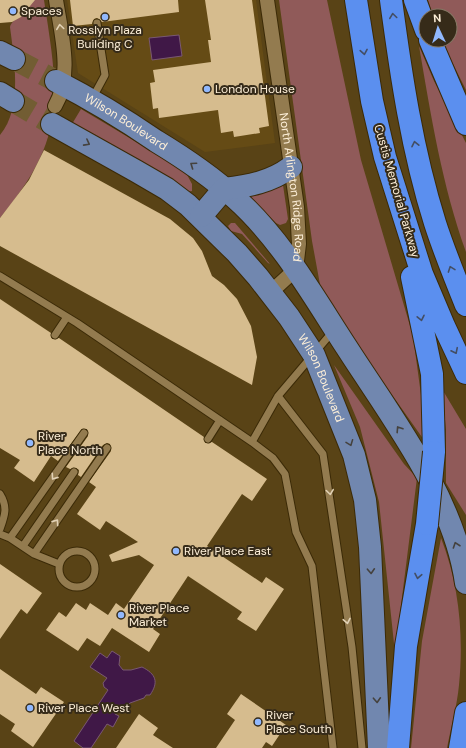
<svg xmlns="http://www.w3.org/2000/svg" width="466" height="748" font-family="'DM Sans',sans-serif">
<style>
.built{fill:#654b15}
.green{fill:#905a59}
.water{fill:#401847;stroke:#795872}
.building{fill:#d6bc8e}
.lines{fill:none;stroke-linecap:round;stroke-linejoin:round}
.primary-tunnel{stroke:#725d33;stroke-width:22;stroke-dasharray:22 11;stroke-linecap:butt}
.lane-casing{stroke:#3b2a07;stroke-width:9}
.street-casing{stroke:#3b2a07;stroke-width:16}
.primary-casing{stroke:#3b2a07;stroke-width:24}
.highway-casing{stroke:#3b2a07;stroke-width:24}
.lane{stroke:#937b4f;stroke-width:7}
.street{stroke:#937b4f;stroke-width:14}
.primary{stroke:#7187af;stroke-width:22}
.highway{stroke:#5b8fef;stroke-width:22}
.highway-bridge-casing{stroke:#3b2a07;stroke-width:24;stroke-linecap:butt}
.highway-bridge{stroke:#5b8fef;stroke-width:22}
.oneway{stroke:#434e64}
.oneway2{stroke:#e2d2b6}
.oneway3{stroke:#45423e}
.poi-dot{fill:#91b8fd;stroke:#362b19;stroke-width:1.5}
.labels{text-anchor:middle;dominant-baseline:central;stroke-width:4;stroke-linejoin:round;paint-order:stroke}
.poi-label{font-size:12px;fill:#fdefd8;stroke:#362b19;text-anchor:start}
.street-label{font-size:12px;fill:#fdefd8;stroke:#362b19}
</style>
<rect width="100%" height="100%" fill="#594316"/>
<path class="built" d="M67,0H256L275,143L205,152L78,73Z"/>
<path class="green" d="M31,0H44C59,97 67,138 0,218V135C23,108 14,59 10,27C13,16 28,17 31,0Z
M279,0H327L361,160L413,336L421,395L424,440L334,313L321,290L312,241Z
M428,0H466V90L441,40H450V16H433Z
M419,46L434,81L466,143V252C442,185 431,116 419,46Z
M81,109L185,171L192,184V191L186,192L72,124Z
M283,185L288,219L286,223L280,225L276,223L249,197V194Z
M231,223H235L270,264L268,263L242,234L231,231L228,226Z
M334,365L404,464L417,478L395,653L379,502L360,427Z
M442,389L466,429V515L446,483V430Z
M441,538C459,584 464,635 459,685C457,706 451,727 447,748H411L422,641Z"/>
<path class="water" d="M179,35L182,56L152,60L149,38Z
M112,651L120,656L119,665L123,670H131L142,667C156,674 159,682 150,695H146L144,698L130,703L122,710L118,708L115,714L119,716L113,727L107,724L91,748H83L74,741L108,690L104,687L103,683L107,678L90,667L100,653L107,658Z"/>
<path class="building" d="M0,0H35L21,17L12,22L0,23Z
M70,0H178L179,12L102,22L97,18L94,19L92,24L73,26Z
M205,0H252L269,126L259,128L260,133L234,137L233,131L221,133L218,110L159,118L158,108L153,109L150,83L155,82L153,70L211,62L208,40H211Z
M44,150L170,219L193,238L202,251L212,276L224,285L237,299L251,326L257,357L252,385L0,246V218L29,180Z
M0,299L51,333L52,339L59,338L204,437L205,443L212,442L267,479L252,501L242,494L207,546L262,583L266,577L284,589L256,631L237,619L242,612L188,576L153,629L160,634L149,652L112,628L100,646L87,638L78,651L46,630L59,612L66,617L76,603L86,610L90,603L108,615L116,603L124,609L154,565L139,555L112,562L109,555L138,542L106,521L100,530L77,514L96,487L89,482L111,451L110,444L107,443L103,445L81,477L78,475L79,470L76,468L70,469L66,467L88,436L87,429H82L58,461L51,456L34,482L14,468L20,460L0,448Z
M0,564L42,593L27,614L21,609L0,639Z
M0,669L36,694L41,687L64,702L33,747L11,731L15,724L0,714Z
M241,694L286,725L272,746L266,742L262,748H216L235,720L227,714Z
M139,714L158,728L153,735L173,748H116Z"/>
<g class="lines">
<path class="primary-tunnel" d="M14,59L56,81
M13,101L52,124"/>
<g class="lane-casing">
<path id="lane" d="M92,99L105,75L97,23
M0,276L77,323L252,442
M55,335L67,317
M278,396L323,454L352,647L362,748
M208,439L220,420
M0,494C8,507 5,515 0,529
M0,534L10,538L34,554L59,564
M10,538L84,433
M23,546L74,472
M59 569a18 18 0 1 1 36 0a18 18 0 1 1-36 0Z
M34,554L107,448
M333,748L312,566L296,532L285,474L273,458L252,442L278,396L334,330"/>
</g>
<g class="street-casing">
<g id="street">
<path id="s1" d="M267,0L297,207L299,244L296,269L271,292"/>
<path d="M55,106C73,76 61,32 56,0"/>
</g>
</g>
<g class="primary-casing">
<g id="primary">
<path d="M0,52L14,59"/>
<path id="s2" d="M56,81C91,99 124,119 156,141C184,158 211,176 235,198C282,240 313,296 347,348C392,418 454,498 466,583"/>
<path d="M0,93L13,101"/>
<path id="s3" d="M52,124L136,171L167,189L188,205L237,253L258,277L289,317L314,355L354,455L365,500L370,547L379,748"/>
<path d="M201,216L224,189C249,186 271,182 291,167"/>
</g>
</g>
<g class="highway-casing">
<path id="highway" d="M356,0L372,101L385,157L422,274L444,326L466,373
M391,0C401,75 412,150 435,223C444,251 455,278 466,305
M415,0L426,30
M430,40L466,124
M412,277L432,374L434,452
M398,748L406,646L427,524
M460,748L466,713"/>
</g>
<use href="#lane" class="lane"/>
<use href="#street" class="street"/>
<use href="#primary" class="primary"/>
<use href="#highway" class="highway"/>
<g class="highway-bridge-casing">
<path id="highway-bridge" d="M427,524L434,452"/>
</g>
<use href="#highway-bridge" class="highway-bridge"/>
</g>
<defs><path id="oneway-chevron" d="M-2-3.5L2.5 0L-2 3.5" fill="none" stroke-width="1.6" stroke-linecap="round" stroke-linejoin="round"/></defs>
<g class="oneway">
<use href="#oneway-chevron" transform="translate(393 16) rotate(-98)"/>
<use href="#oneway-chevron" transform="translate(364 52) rotate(80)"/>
<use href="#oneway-chevron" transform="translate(415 144) rotate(-102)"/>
<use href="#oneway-chevron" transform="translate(451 269) rotate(-110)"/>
<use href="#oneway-chevron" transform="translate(421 318) rotate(78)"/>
<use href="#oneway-chevron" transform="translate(455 351) rotate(64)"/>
<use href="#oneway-chevron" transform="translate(418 576) rotate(101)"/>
</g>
<g class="oneway2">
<use href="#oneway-chevron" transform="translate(60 27) rotate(-98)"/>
<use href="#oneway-chevron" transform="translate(54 477) rotate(125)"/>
<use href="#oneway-chevron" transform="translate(330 492) rotate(82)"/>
<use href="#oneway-chevron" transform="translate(56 522) rotate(-55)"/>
<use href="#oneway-chevron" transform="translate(347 621) rotate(79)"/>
</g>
<g class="oneway3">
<use href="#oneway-chevron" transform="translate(87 143) rotate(28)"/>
<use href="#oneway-chevron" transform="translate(193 165) rotate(-145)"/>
<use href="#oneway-chevron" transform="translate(399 429) rotate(-123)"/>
<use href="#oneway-chevron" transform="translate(350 443) rotate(69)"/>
<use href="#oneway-chevron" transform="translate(456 545) rotate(-109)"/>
<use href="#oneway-chevron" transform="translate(371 571) rotate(87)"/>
<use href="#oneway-chevron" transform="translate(377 700) rotate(87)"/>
</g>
<g class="poi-dot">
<circle cx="13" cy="11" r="4"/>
<circle cx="105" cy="17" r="4"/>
<circle cx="207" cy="89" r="4"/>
<circle cx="30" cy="443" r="4"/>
<circle cx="176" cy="551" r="4"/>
<circle cx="121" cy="615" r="4"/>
<circle cx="30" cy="708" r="4"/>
<circle cx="258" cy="722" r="4"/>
</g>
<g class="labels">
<g class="poi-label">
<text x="21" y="11">Spaces</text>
<text x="105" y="30" text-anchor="middle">Rosslyn Plaza<tspan x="105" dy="14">Building C</tspan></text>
<text x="215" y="89">London House</text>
<text x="38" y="436">River<tspan x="38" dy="14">Place North</tspan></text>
<text x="184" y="551">River Place East</text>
<text x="129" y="608">River Place<tspan x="129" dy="14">Market</tspan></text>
<text x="38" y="708">River Place West</text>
<text x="266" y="715">River<tspan x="266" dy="14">Place South</tspan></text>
</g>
<g class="street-label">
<text stroke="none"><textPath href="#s2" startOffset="81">Wilson Boulevard</textPath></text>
<text stroke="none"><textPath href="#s1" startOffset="189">North Arlington Ridge Road</textPath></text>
<text transform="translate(397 191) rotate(74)">Custis Memorial Parkway</text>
<text stroke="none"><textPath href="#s3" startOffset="379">Wilson Boulevard</textPath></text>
</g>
</g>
<g transform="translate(438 28) rotate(356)"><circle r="19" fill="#362b19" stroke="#867965"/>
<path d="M0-3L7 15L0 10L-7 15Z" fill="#91b8fd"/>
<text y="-6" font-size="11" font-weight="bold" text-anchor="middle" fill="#fdefd8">N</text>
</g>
</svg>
